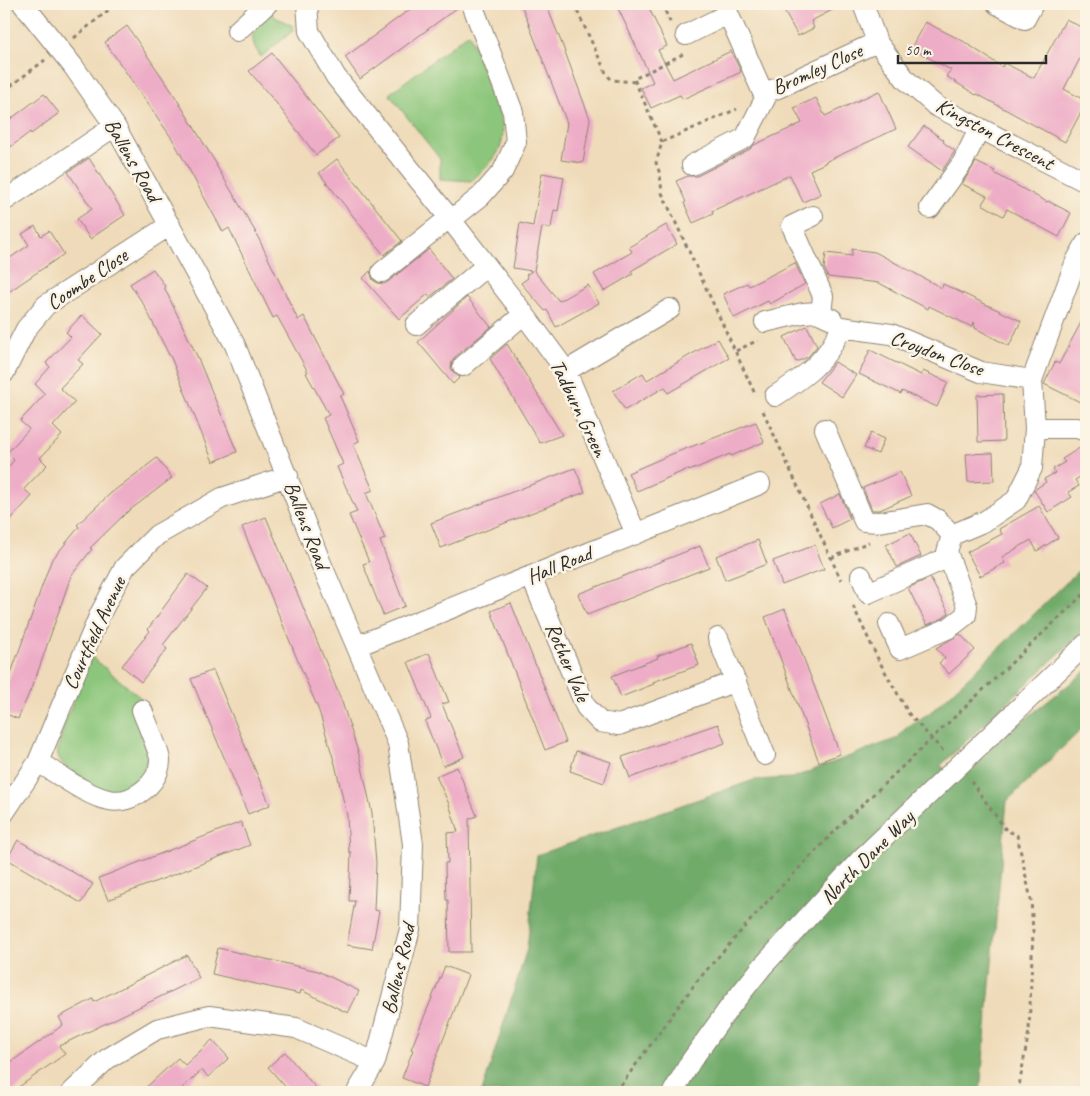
<svg xmlns="http://www.w3.org/2000/svg" width="1090" height="1096" font-family="Caveat,sans-serif">
<style>
.green{fill:#8cc67b;stroke:#5c7853}
.forest{fill:#71ab6b;stroke:#4e6b4b}
.building{fill:#eeadc7}
.lines{fill:none;stroke-linecap:round;stroke-linejoin:round}
.minor-casing{stroke:#8d8372;stroke-width:22}
.path{stroke:#8d8372;stroke-width:3;stroke-dasharray:4 4;stroke-linecap:butt}
.minor{stroke:#fff;stroke-width:20}
.labels{text-anchor:middle;dominant-baseline:central;stroke-width:5;stroke-linejoin:round;paint-order:stroke}
.street-label{font-size:21px;fill:#2b2b2b;stroke:#fcf5e5}
</style>
<rect width="100%" height="100%" fill="#fcf5e5"/>
<filter id="ink" filterUnits="userSpaceOnUse"><feTurbulence type="fractalNoise" baseFrequency=".02" numOctaves="2"/><feDisplacementMap in="SourceGraphic" scale="10" xChannelSelector="R" yChannelSelector="G"/><feConvolveMatrix kernelMatrix="1 2 1 2 8 2 1 2 1" color-interpolation-filters="sRGB"/></filter>
<filter id="wash" filterUnits="userSpaceOnUse"><feTurbulence type="fractalNoise" baseFrequency=".0096" numOctaves="4" result="noise"/><feDisplacementMap in="SourceGraphic" scale="20" xChannelSelector="R" yChannelSelector="G"/><feGaussianBlur stdDeviation="1.12" result="paint"/><feColorMatrix in="noise" values="0 0 0 0 0 0 0 0 0 0 0 0 0 0 0 0 0 1.4 0 .05"/><feComposite in="paint" operator="in"/></filter>
<g filter="url(#wash)">
<rect width="100%" height="100%" fill="#efdbb9"/>
<path class="green" d="M271,12L275,17L293,26L294,30L261,57C245,35 254,28 271,12Z
M469,33L501,117C508,149 494,161 471,181L440,179V159L389,94Z
M92,657L142,699L130,704C137,722 157,759 145,777C141,783 129,789 123,794C116,793 110,792 103,790C90,787 62,769 58,756C54,742 85,674 92,657Z"/>
<path class="forest" d="M1086,563V628L940,766L956,774L1086,671V725L1007,801L980,1092H482L527,949L537,855L754,780L792,778L898,738C904,725 923,719 933,710C985,662 1036,613 1086,563Z"/>
<g id="blocks">
<path class="building" d="M417,4H460L461,5L360,79L345,57Z
M521,4H546L562,44L590,119L583,163L561,160L567,123Z
M616,4H647L667,46L658,50L673,79L731,51L741,72L683,99L680,95L651,108L641,88L653,82Z
M780,4H844L811,21L814,28L798,36Z
M1066,19L1086,30V47L1064,89L1086,101V103L1065,142L977,94L976,95L946,76L951,70L911,48L925,22L963,41L1002,67L1004,63L1034,78Z
M127,26L173,93L217,165H216L255,231L298,320L304,316L344,394L340,396L359,441L353,444L373,490L366,493L385,539L380,541L405,606L383,615L363,564L369,562L349,515L357,512L337,467L343,464L323,418L329,415L306,373L308,372L277,316L273,318L229,228L223,232L173,140L105,42Z
M272,53L339,138L316,155L277,104L249,71Z
M879,91L896,129L825,162V163L810,170L821,194L803,202L790,175L712,211L713,214L693,223L684,203L686,202L676,181L688,176H697L750,149L754,145L802,123L794,108L816,98L825,116Z
M44,94L59,113L31,134L30,132L4,152V124Z
M924,126L944,140L943,142L955,151L942,171L908,147Z
M89,158L125,215L90,239L77,219L92,209L68,172Z
M337,159L402,241L384,255L319,173Z
M976,162L995,171L994,173L1047,202L1048,201L1071,213L1059,237L1007,209L1003,216L982,204L987,196L962,184Z
M542,173L564,177L558,211L554,210L551,228L542,227L534,271L559,301L588,285L599,303L556,327L547,310L545,311L521,283L528,278L526,275L532,271L513,268L520,223L533,226Z
M666,225L677,244L631,271L633,274L604,291L594,274L632,252L629,247Z
M35,226L41,236L49,231L64,254L4,295V262L29,245L22,234Z
M429,249L452,279L430,297L428,294L399,319L363,278L370,271L373,280L378,283L384,284L389,281Z
M852,249L875,252L942,288L943,284L1021,321L1009,346L975,328L974,322L972,327L929,306L928,309L879,283L828,277L824,268L826,253L852,256Z
M795,263L805,284L770,304L768,301L734,318L723,294L747,283L749,286Z
M153,269L165,286L164,287L197,356L237,452L213,462L170,355H169L144,305L130,284Z
M467,297L491,327L455,357L452,362L451,368L454,373L460,377L453,384L418,342Z
M1086,313V405L1044,384L1055,362L1059,364Z
M82,315L102,334L78,360L83,364L60,388L75,402L53,426L62,435L40,458L47,465L24,489L32,496L4,527V473L14,460L7,453L29,429L20,421L45,394L35,384L50,367L46,363L71,337L66,332Z
M807,326L817,346L808,357L796,362L784,337Z
M718,339L729,358L668,393L665,387L625,410L613,391L643,373L647,380Z
M507,344L530,382L562,435L540,443L490,359Z
M870,350L921,375L923,371L948,382L937,407L902,391L901,394L859,374Z
M835,362L856,375L842,397L819,382Z
M1003,394L1004,441L978,442L977,395Z
M756,422L764,442L731,456L730,454L689,471L688,469L637,491L628,473L672,454Z
M871,433L884,439L878,454L864,448Z
M1086,444V473L1075,480L1079,486L1068,492L1072,497L1048,512L1034,490L1046,482L1044,479L1055,473L1053,469L1065,462L1062,459Z
M993,453L994,481L968,482L966,454Z
M157,458L172,478L126,513L90,548L92,549L71,576L36,677L18,719L4,713V693L51,561L79,527L77,525L96,507L111,493Z
M575,468L585,492L441,548L431,523Z
M900,472L911,496L880,510H872L863,488Z
M840,494L850,519L832,528L820,504Z
M1039,506L1058,538L1037,551L1031,540L1002,557L1005,563L980,576L967,552L1002,534L999,529Z
M266,517L342,702L360,758L372,813L376,863L374,910L379,911L372,949L347,945L355,901H349L351,852H349L347,816L335,764L319,711L242,527Z
M910,533L921,556L897,567L886,545Z
M758,540L767,564L725,580L716,556Z
M815,545L824,569L782,585L773,561Z
M700,546L709,567L587,615L578,594Z
M188,574L207,588L163,645L167,649L141,682L122,666L150,631L148,629Z
M930,578L949,613L943,618L927,625L908,588Z
M511,603L566,742L545,750L491,611Z
M785,609L840,754L819,762L765,617Z
M960,634L975,650L949,674L939,663L945,658L936,648Z
M691,643L699,665L653,682L654,684L621,697L612,676L658,658L657,656Z
M429,653L449,702L442,704L464,757L443,766L425,721L431,718L408,662Z
M213,670L270,805L248,814L191,679Z
M718,724L725,743L630,778L622,757Z
M576,751L611,762L604,783L570,771Z
M457,767L477,816L469,819L471,952H449L448,900H446L445,863H448L447,833L458,832L449,804L436,776Z
M241,822L250,845L108,900L99,878Z
M18,840L93,884L81,903L7,859Z
M218,948L318,971L359,991L348,1013L301,990L300,994L212,974Z
M187,955L199,978L59,1046L65,1054L12,1092H4V1067L63,1025L59,1017L93,999L94,1002Z
M445,966L468,975L425,1087L402,1078L413,1050L411,1049Z
M212,1040L229,1058L208,1077L202,1070L178,1092H141L178,1058L185,1065Z
M285,1052L300,1070L320,1092H290L268,1067Z"/>
</g>
</g>
<g filter="url(#ink)">
<use href="#blocks" fill-opacity="0" stroke="#8d8372" stroke-width="1"/>
<g class="lines">
<g class="minor-casing">
<path id="minor" d="M23,4L73,66L115,126L235,345L320,561L398,743L413,844L410,929L375,1062L357,1092
M307,4L309,31L336,77L451,220L524,314L566,371L636,534
M724,4L763,93L778,88L877,42
M863,4L877,42L906,80L936,106L1086,182
M997,4L1025,19L1033,4
M237,31L267,4
M686,35L728,14
M692,165L745,138L769,91
M4,201L115,126
M930,208L963,162L979,129
M813,216L792,226L823,296L821,314
M451,220L481,196L503,171L516,142L513,112L472,4
M382,272L449,218
M765,322L803,313L817,312L832,319
M416,325L486,266
M841,327L891,334L981,372L1032,380
M463,366L524,314
M566,371L670,309
M4,373L26,329L46,305L170,225
M775,396C803,378 829,360 841,327
M1035,428H1077L1086,431
M825,429L864,521L879,522L927,514L938,520L952,535
M952,535L985,521L1016,500L1032,468L1035,428L1032,380L1076,261L1086,243
M531,576L586,707L600,722L619,725L736,681
M861,576L868,593L949,557
M889,624L900,649L949,628L966,615L967,606L947,552L952,535
M718,638L765,755
M357,646L760,484
M38,762C57,773 87,796 109,800C131,805 160,784 160,760C160,753 145,719 142,710
M4,813L38,762L100,614L125,567L157,535L222,498L288,476
M72,1092L107,1059L157,1029L209,1016L296,1028L375,1062
M673,1092L691,1061L729,1008L762,967L861,859L1086,644"/>
</g>
<path class="path" d="M574,4L607,75L612,80L635,82
M662,4L671,24
M74,38L116,4
M683,54L634,79L662,142L656,163L660,174L662,193L755,394
M4,91L45,60
M662,142L737,109
M736,351L758,340
M763,411L841,580
M831,558L869,542
M853,606L878,659L909,714L944,752
M971,781L1006,830L1017,835L1031,900L1033,932L1029,1031L1018,1092
M616,1092L697,981L773,895L841,825L1086,592"/>
<use href="#minor" class="minor"/>
</g>
</g>
<g class="labels">
<g class="street-label">
<text transform="translate(817 69) rotate(-24)">Bromley Close</text>
<text transform="translate(995 134) rotate(28)">Kingston Crescent</text>
<text transform="translate(133 160) rotate(60)">Ballens Road</text>
<text transform="translate(87 279) rotate(-34)">Coombe Close</text>
<text transform="translate(937 353) rotate(20)">Croydon Close</text>
<text transform="translate(579 408) rotate(64)">Tadburn Green</text>
<text transform="translate(307 525) rotate(69)">Ballens Road</text>
<text transform="translate(559 565) rotate(-22)">Hall Road</text>
<text transform="translate(94 633) rotate(-65)">Courtfield Avenue</text>
<text transform="translate(568 662) rotate(67)">Rother Vale</text>
<text transform="translate(867 857) rotate(-45)">North Dane Way</text>
<text transform="translate(398 969) rotate(-77)">Ballens Road</text>
</g>
</g>
<rect width="1090" height="1096" fill="none" stroke="#fcf5e5" stroke-width="20"/>
<path d="M898 55v8h148v-8" fill="none" stroke="#2b2b2b" stroke-width="2.5"/>
<text x="905" y="55" font-size="15" fill="#2b2b2b" stroke="#fcf5e5" stroke-width="4" paint-order="stroke">50 m</text>
</svg>
